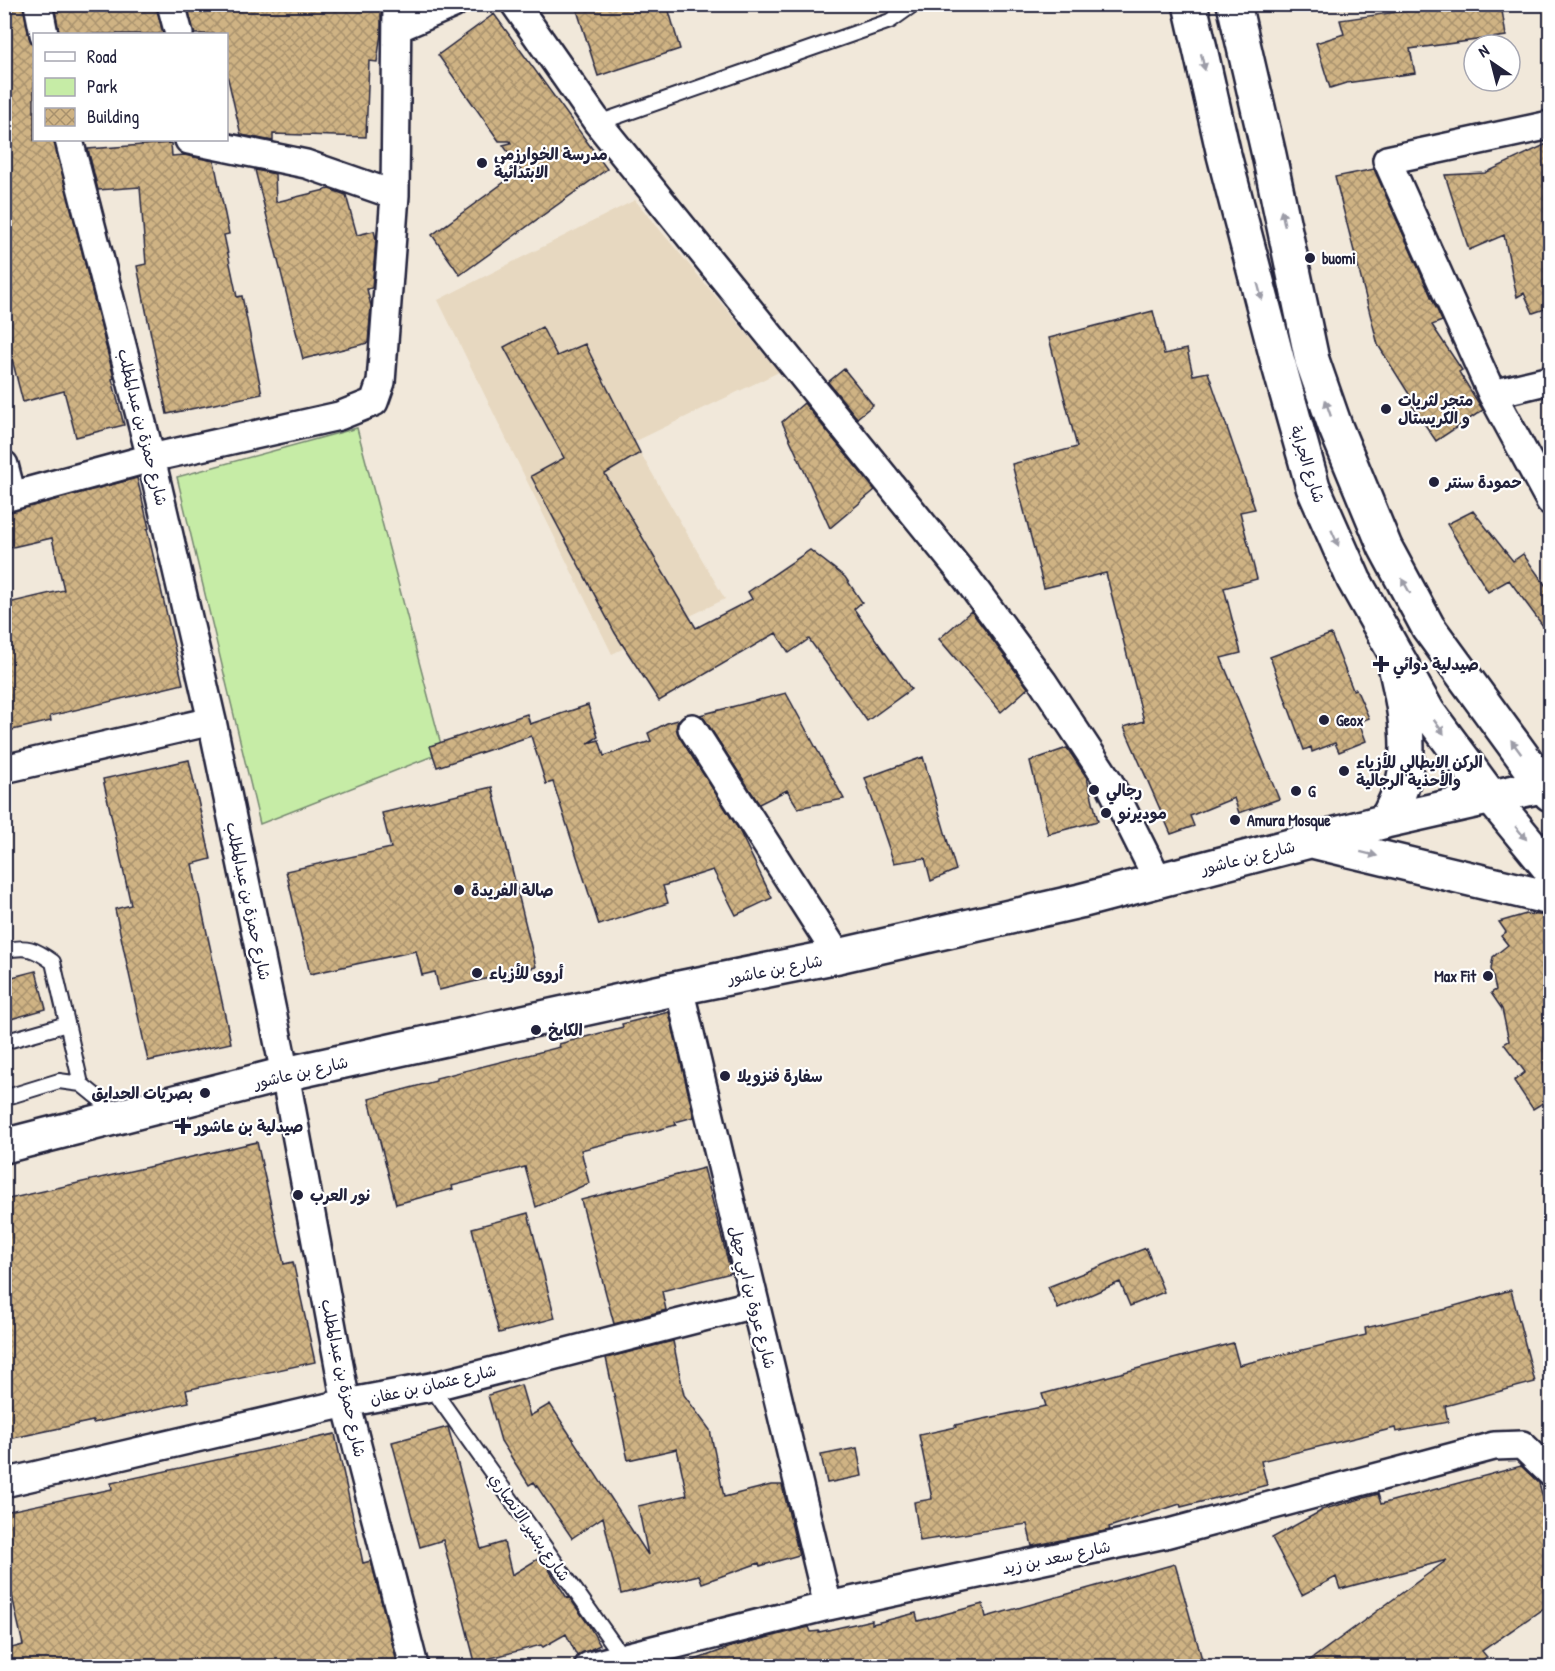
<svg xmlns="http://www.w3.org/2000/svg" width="1555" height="1671" font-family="'Patrick Hand','Playpen Sans Arabic',sans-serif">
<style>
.built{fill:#e7d8c0}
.green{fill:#c6eca6;stroke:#748770;stroke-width:1.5}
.building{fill:url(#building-cross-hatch);stroke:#22223b;stroke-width:1.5}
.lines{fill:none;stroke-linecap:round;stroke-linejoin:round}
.service-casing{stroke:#22223b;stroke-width:18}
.minor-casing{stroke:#22223b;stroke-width:32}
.primary-casing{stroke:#22223b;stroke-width:38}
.service{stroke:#fff;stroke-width:14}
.minor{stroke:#fff;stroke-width:27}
.primary{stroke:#fff;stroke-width:33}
.oneway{fill:#9c9ca7}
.poi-dot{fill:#22223b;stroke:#fff;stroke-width:2}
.labels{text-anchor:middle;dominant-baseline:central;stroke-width:4.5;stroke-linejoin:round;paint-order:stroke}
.poi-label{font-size:16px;font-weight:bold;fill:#22223b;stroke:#fff;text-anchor:start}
.street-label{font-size:16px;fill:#22223b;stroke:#fff}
</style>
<defs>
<pattern id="building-cross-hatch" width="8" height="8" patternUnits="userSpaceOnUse" patternTransform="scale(1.5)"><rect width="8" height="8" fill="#cfb384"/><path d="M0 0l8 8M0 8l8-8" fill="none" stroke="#a8916d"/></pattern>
</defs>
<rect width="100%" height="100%" fill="#f1e8da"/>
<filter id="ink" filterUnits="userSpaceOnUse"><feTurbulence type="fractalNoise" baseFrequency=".0167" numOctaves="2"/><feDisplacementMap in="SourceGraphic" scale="12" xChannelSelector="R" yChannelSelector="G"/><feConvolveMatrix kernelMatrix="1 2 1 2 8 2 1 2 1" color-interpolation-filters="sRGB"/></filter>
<g filter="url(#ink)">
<path class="built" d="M635,200L779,372L634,442L725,599L612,654L438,300Z"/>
<path class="green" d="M357,428L443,752L260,824L177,477Z"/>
<path class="building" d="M4,4H23L29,37L34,46V140H54L114,378L112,379L124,425L76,437L64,391L23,402L4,328Z
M54,4H156L163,34H59Z
M187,4H381V33L377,62L369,61L366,137L273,134V141L241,135L226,70V34H194Z
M575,4H667L680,49L598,76Z
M1432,4H1501L1506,36L1410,49L1415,73L1346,83L1330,88L1316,43L1344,34L1340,20L1433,7Z
M494,14L607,169L460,275L432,235L521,170L503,145L511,143L510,141H499L438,55Z
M1551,142V307L1533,313L1524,293L1517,297L1504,235L1469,250L1445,175L1485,173Z
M171,143L172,156L184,155L214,161L229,234L224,235L237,297L242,296L262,394L167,414L137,266L146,264L140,187L98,190L88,149Z
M1374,169L1442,321L1432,325L1462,370L1459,372L1483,410L1436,441L1411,404L1414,402L1378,345L1335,177Z
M255,170L275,174L276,202L329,189L346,195L357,235L374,231L376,239L372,288L367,289L371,306L368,343L303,359Z
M1153,311L1164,354L1187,349L1193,375L1208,372L1255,509L1240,512L1257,579L1224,588L1241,653L1221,658L1279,799L1239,813L1234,798L1190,816L1194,826L1171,834L1124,727L1144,721L1106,573L1044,588L1012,464L1077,447L1049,338Z
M542,327L557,356L585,344L640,453L605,474L696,628L752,599L748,592L810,550L845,577L862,602L854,609L911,689L867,721L809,639L789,653L776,633L659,701L615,633L531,476L564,458L504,347Z
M844,369L873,405L857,418L828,382Z
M804,403L875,490L830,528L782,422Z
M137,478L149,528L147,529L183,684L50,716L51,721L4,732V604L64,590L52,538L4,549V513Z
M1473,511L1513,561L1523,554L1551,593V637L1509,580L1488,592L1447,524Z
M971,611L1028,688L1001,712L939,639Z
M1331,634L1353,690L1356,689L1369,718L1359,722L1366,741L1339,752L1335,743L1312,752L1311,747L1304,750L1270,657Z
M786,693L844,799L798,808L787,790L759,804L705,720L700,715Z
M588,705L598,737L588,743L599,740L604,756L651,741L648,733L667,723L678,720L676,728L679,736L739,830L772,898L736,915L713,870L663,886L668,903L599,925L553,782L546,784L531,736L437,767L430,746L527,714L530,724Z
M1067,748L1087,778L1098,821L1048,834L1030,761Z
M923,757L956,870L931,881L925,858L894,863L865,778Z
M189,760L211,859L192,864L231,1043L148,1061L115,909L131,905L103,779Z
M492,787L536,967L439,990L435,972L422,975L416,951L310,974L286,871L391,848L382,813Z
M1526,914L1551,916V1107L1546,1101L1533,1109L1514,1081L1525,1072L1504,1044L1509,1041L1502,1009L1491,993L1496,990L1491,969L1493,957L1508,945L1501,936L1506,932L1499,922Z
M36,971L46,1009L4,1021V979Z
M669,1012L694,1117L675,1122L676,1125L581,1150L589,1183L536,1207L525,1167L452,1186L453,1189L396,1204L369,1099L436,1081V1078L560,1047L559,1044L623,1027L622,1024Z
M257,1142L284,1264L293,1262L315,1362L186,1390L189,1402L93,1423V1421L4,1440V1200Z
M704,1168L731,1273L662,1291L666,1310L614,1324L581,1200Z
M528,1213L555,1318L499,1333L472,1228Z
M1146,1248L1164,1292L1130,1306L1120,1282L1058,1309L1048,1287Z
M1511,1290L1535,1382L1445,1406L1448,1422L1396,1432L1395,1428L1261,1461L1267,1485L1181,1507L1180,1504L1109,1527L1110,1530L1032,1546L1027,1524L920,1541L914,1502L932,1499L919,1435L956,1427L955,1425L1046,1406L1042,1394L1233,1343L1239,1365L1366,1335L1365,1328L1447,1309V1308Z
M673,1341L684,1395L710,1430L724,1497L771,1485H782L799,1555L760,1566L759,1563L702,1583L699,1575L621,1594L603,1517L572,1538L534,1482L529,1485L501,1441L488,1395L521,1385L530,1416L550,1404L648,1555L638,1506L687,1495L677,1449L628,1460L606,1358Z
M448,1427L481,1549L504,1542L512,1575L541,1557L567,1598L569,1597L588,1624L600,1645L577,1656L566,1634L543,1647L541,1645L475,1662L443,1540L420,1547L392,1442Z
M335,1434L363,1563L371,1561L398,1666H4V1650L23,1645L4,1560V1512L112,1489L111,1483Z
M857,1448L862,1476L827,1483L821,1455Z
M1521,1466L1539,1483L1551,1528V1603L1482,1651L1487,1657L1473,1666H1302L1447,1560L1340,1589L1336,1577L1302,1595L1272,1538L1321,1511V1510L1378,1494L1381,1504Z
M1175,1564L1204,1666H685L684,1664L731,1647L809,1627L811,1632L819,1631V1632L872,1620V1624L916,1613L918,1621L983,1604L986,1617Z"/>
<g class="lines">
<g class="service-casing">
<path id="service" d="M598,123L890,21L914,4
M4,951C27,945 35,949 53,962L81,1084
M7,1041L67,1024
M4,1098L59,1081L81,1084L118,1114
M431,1387L624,1659"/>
</g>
<g class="minor-casing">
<path id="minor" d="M38,4L44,34
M171,4L179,34
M515,4L598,123L967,579L1043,682L1109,782L1158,880
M397,28L453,4
M69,140L151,458L212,721L285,1074L346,1403L414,1666
M189,140L306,164L395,195
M1550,380L1492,394L1550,501
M1492,394L1387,160L1550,125
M4,465L12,496
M4,498L151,458L339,416L374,402L381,382L395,195L397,4
M692,728L838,956
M4,769L212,721
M679,988L828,1606
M4,1483L346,1403L431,1387L754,1304
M589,1666L828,1606L1165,1534L1494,1446L1522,1445L1550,1472"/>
</g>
<g class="primary-casing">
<path id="primary" d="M1190,4L1224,155L1278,362L1313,487L1354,580L1428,712L1491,797L1550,869
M1234,4L1269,155L1312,360L1335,426L1385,547L1428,627L1550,794
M1386,821C1392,808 1399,796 1403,782C1412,747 1404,705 1396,670
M1316,842L1550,898
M4,1146L285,1074L679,988L838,956L1080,901L1386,821L1550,784"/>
</g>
<use href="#service" class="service"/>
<use href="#minor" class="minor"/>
<use href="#primary" class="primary"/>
</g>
<defs><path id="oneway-solid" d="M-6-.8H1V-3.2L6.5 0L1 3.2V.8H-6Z" transform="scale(1.5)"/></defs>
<g class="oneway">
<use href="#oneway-solid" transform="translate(1203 62) rotate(77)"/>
<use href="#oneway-solid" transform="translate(1283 218) rotate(-102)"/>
<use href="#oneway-solid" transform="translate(1260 292) rotate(75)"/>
<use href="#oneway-solid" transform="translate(1328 408) rotate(-109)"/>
<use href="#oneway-solid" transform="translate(1335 538) rotate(66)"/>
<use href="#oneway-solid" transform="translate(1406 586) rotate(-119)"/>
<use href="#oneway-solid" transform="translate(1439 727) rotate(54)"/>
<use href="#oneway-solid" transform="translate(1516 747) rotate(-126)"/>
<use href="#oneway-solid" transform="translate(1521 833) rotate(50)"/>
<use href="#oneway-solid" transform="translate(1369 854) rotate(14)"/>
</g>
</g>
<g class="poi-dot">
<circle cx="482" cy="163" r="6"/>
<circle cx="1310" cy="258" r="6"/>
<circle cx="1386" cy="409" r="6"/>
<circle cx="1434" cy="482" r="6"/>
<path d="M1378 655h6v6h6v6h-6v6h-6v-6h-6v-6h6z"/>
<circle cx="1324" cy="720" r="6"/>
<circle cx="1344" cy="771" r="6"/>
<circle cx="1094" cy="790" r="6"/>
<circle cx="1296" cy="791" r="6"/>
<circle cx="1106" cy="813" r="6"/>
<circle cx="1235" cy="820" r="6"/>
<circle cx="459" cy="890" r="6"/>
<circle cx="477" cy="973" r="6"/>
<circle cx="1488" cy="976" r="6"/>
<circle cx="536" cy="1030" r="6"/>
<circle cx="725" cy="1076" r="6"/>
<circle cx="205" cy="1093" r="6"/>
<path d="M180 1117h6v6h6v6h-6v6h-6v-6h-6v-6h6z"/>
<circle cx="298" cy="1195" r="6"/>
</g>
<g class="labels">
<g class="poi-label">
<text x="494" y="154">مدرسة الخوارزمي<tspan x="494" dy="18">الابتدائية</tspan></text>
<text x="1322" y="258">buomi</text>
<text x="1398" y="400">متجر لثريات<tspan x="1398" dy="18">و الكريستال</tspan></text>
<text x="1446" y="482">حمودة سنتر</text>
<text x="1393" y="664">صيدلية دوائي</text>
<text x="1336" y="720">Geox</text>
<text x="1356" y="762">الركن الايطالي للأزياء<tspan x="1356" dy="18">والأحذية الرجالية</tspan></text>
<text x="1106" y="790">رجالي</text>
<text x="1308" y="791">G</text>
<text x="1118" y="813">موديرنو</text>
<text x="1247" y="820">Amura Mosque</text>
<text x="471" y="890">صالة الفريدة</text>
<text x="489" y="973">أروى للأزياء</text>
<text x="1476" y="976" text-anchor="end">Max Fit</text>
<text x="548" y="1030">الكايخ</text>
<text x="737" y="1076">سفارة فنزويلا</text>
<text x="193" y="1093" text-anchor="end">بصريات الحدايق</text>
<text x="195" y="1126">صيدلية بن عاشور</text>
<text x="310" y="1195">نور العرب</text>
</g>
<g class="street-label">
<text transform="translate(143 427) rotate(76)">شارع حمزة بن عبدالمطلب</text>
<text transform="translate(1308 464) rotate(72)">شارع الجرابة</text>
<text transform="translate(1248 857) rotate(-14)">شارع بن عاشور</text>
<text transform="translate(249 901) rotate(78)">شارع حمزة بن عبدالمطلب</text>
<text transform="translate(775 969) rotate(-11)">شارع بن عاشور</text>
<text transform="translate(301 1072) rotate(-13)">شارع بن عاشور</text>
<text transform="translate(753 1297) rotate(76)">شارع عروة بن ابي جهل</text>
<text transform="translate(344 1378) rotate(78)">شارع حمزة بن عبدالمطلب</text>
<text transform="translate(433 1384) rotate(-13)">شارع عثمان بن عفان</text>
<text transform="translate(530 1527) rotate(55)">شارع بشير الانصاري</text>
<text transform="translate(1056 1557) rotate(-12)">شارع سعد بن زيد</text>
</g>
</g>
<rect width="1555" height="1671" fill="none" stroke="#fff" stroke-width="24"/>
<rect x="12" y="12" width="1531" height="1647" fill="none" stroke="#22223b" stroke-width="2" filter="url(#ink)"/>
<rect x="33" y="33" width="195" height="108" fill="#ffffff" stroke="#a7a7b1" stroke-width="1.5"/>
<rect x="45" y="52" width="30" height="9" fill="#ffffff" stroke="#a7a7b1" stroke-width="1.5"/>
<text x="87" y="63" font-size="18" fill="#22223b">Road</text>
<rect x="45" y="78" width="30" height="18" fill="#c6eca6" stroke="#a7a7b1" stroke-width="1.5"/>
<text x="87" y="93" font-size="18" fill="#22223b">Park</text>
<rect x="45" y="108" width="30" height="18" fill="url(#building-cross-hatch)" stroke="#a7a7b1" stroke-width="1.5"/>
<text x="87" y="123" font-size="18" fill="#22223b">Building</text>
<g transform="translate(1492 63) rotate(325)"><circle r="28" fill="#ffffff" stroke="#a7a7b1" stroke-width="1.5"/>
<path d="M0-4.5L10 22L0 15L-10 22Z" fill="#22223b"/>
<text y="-9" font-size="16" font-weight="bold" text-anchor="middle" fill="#22223b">N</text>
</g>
</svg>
